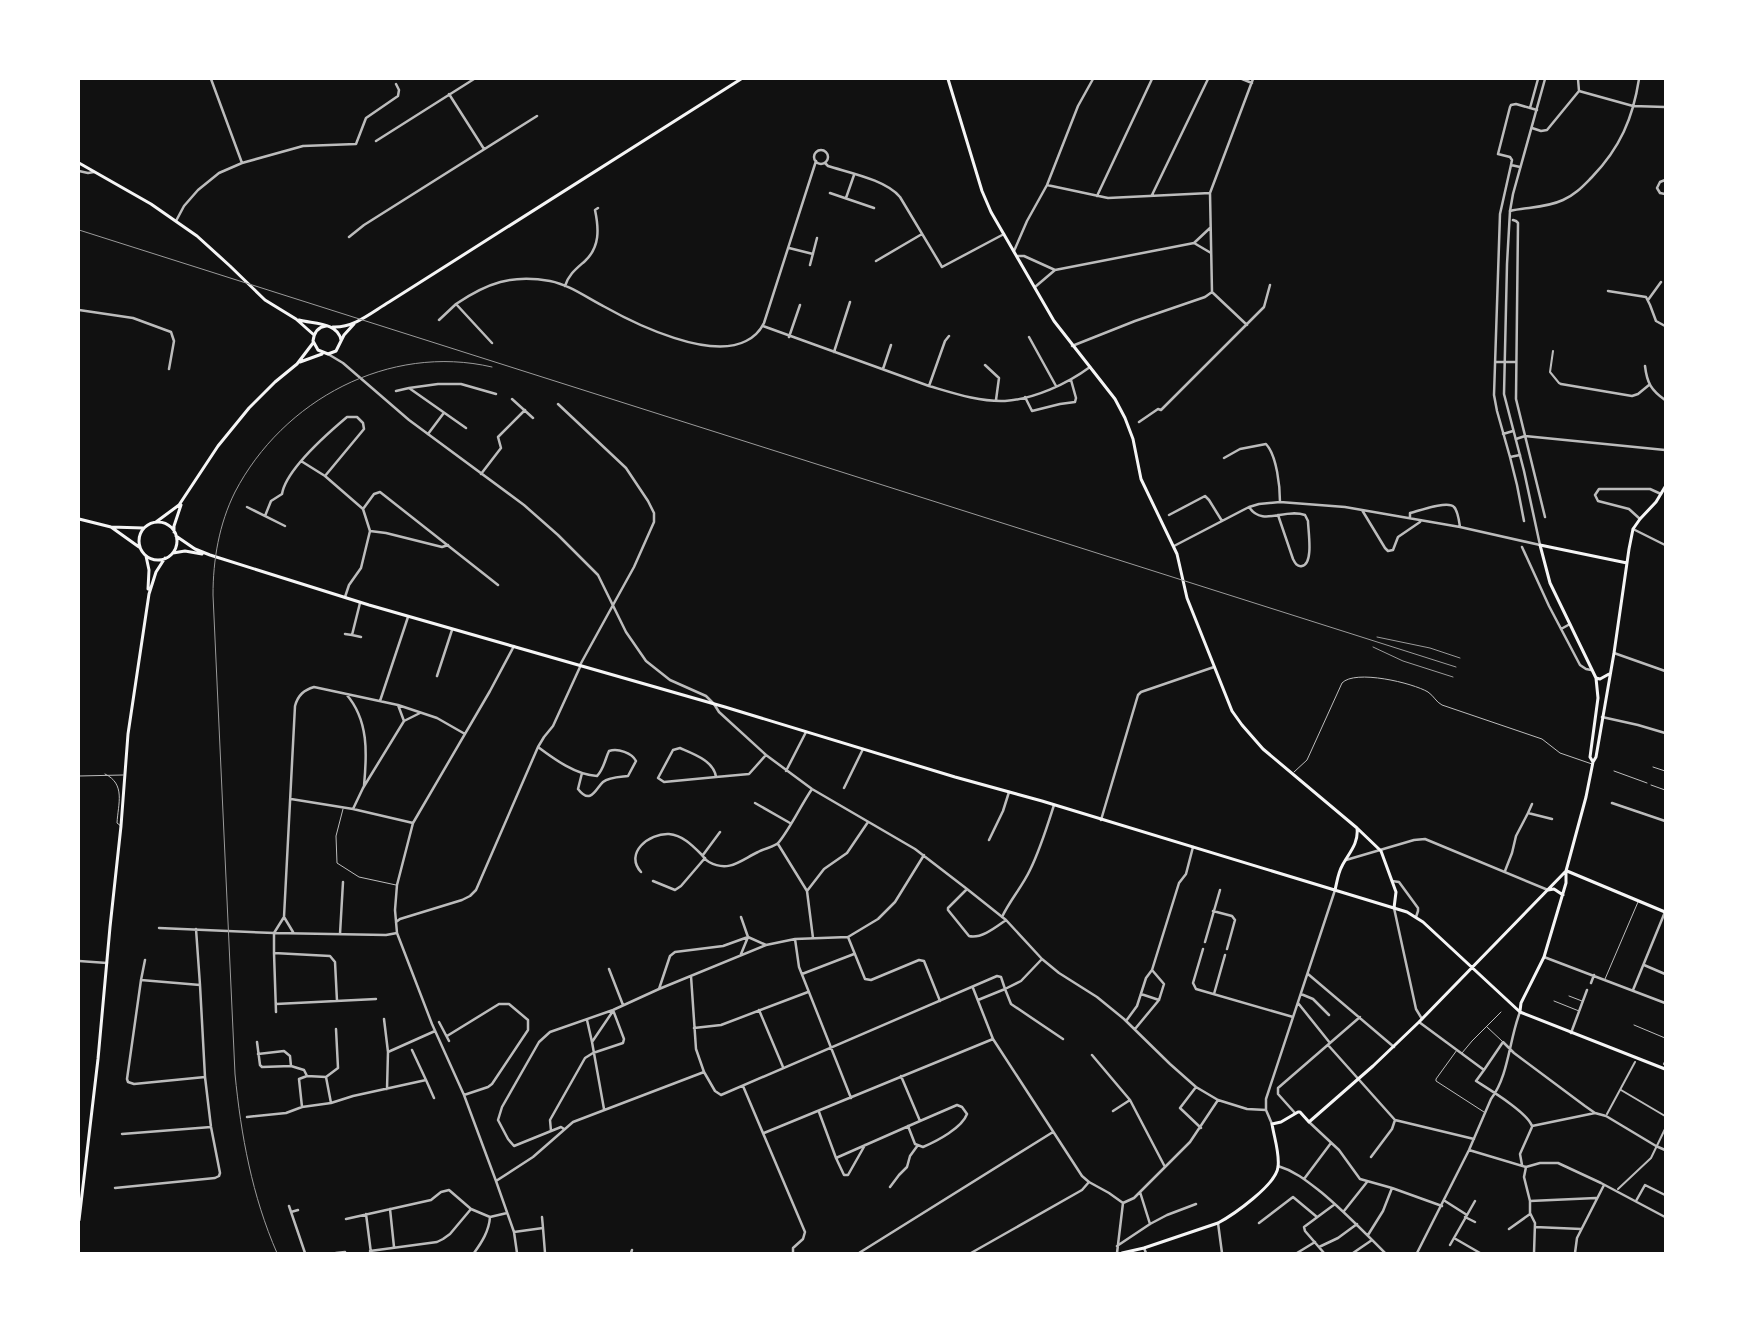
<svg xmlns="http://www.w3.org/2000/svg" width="1744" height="1332" font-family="'Times New Roman',serif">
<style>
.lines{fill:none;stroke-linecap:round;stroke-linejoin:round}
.service{stroke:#bcbcbc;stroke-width:1}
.pedestrian{stroke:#bcbcbc;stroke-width:2}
.minor{stroke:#bcbcbc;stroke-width:2.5}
.tertiary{stroke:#bcbcbc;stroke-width:2.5}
.secondary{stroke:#f5f5f5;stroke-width:3}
.rail{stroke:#9a9a9a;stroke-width:1}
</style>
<rect width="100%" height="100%" fill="#111"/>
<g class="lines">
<path class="service" d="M1653,767L1665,771
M1614,771L1647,783
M1294,772L1307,760L1342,683C1355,669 1413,683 1428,692C1434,696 1436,702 1442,705L1542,739L1560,753L1592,764
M105,774C126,784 118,804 117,823L121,826
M79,776L123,775
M1651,785L1665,790
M343,809L336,836L337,863L359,877L396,885
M1605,979L1638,902
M1569,996L1582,1001
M1554,1001L1579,1011
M1634,1025L1665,1038
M1487,1027L1502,1041
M1457,1050L1436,1079V1081L1484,1112
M1462,1053L1472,1041L1501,1012"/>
<path class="pedestrian" d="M1553,351L1550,372L1559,383L1561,384
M1664,1064L1665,1062
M1621,1090L1665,1116
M1607,1114L1635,1062
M1618,1189L1651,1158L1665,1129"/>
<path class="minor" d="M211,79L242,163
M1242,79L1252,83
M1578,79L1579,91
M449,94L484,149
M1530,108L1538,79
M1532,128L1541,131L1547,130L1579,91L1633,106L1665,107
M376,141L474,79
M814 157a7 7 0 1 1 14 0a7 7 0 1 1-14 0Z
M825,163L828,166C850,173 886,180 900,197L942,267L1004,234
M1520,167L1511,165L1512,160L1510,157L1498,154L1510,107L1511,105L1516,104L1537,110
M79,171L88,173L94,172
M1665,180L1660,182L1657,188L1660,193L1665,194
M1047,185L1108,198L1210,193
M830,193L874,208
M1152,195L1208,79
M1097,196L1152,79
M846,198L854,175
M1510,211C1527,207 1546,208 1563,200C1575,195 1583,186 1592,177C1620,148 1633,118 1639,79
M1513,220L1516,221L1518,223L1516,399L1545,517
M176,221L184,206L198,190L219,173L242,163L303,146L356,144L366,118L398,96L399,90L396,84
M349,237L364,225L537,116
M1194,243L1211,253
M789,248L813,254
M1014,251L1027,221L1047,185L1078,106L1093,79
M1018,256H1024L1055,270
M876,261L922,234
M810,265L817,238
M565,286C569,274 576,269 585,261C600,247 599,229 595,210L598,208
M1035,287L1055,270L1194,243L1210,228
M1608,291L1646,297L1650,305L1656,321L1665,326
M1648,300L1661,282
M79,310L133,318L171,332L174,341L169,369
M439,320L456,304
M1247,325L1212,292L1210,193L1253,79
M763,326L929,386C953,393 979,402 1005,401C1034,399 1067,384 1090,367
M789,337L800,305
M1029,337L1056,386
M492,343L456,304C487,283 512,274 550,281C570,285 587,298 605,307C637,325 710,360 746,341C754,337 760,331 764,323L816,161
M1072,346L1135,321L1205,297L1212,292
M834,352L850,302
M1495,362H1516
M985,365L999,378L996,400
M1645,366C1647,383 1651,390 1665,400
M883,369L891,345
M1561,384L1632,396L1638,394L1649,385
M929,386L945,341L949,336
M409,388L438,384H461L496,394
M396,391L409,388L466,428
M1025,397L1032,411L1060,404L1075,402L1076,398L1071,380
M512,399L533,418
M558,404L626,468L648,501L654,513V522L634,567L613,605
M1139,422L1158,409L1161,410L1264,307L1270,285
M428,434L443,414
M1503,434L1513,431
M1516,439L1525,436L1665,450
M1520,455L1510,457L1517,485L1524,521
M1510,457L1497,411L1494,395L1500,214L1511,165
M1224,458L1240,449L1266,444C1277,456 1280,487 1280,502
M301,461L325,476L363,509L370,531L361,568L349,585L345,597
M481,474L501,448L498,437L525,410
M247,507L285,526
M1249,507C1262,527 1284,508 1305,515L1308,521C1308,530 1314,564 1302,566C1297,567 1295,563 1293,559L1278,515
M363,509L374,494L380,492L498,585
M1362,510L1385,548L1388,551L1393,550L1398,537L1420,522
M1169,515L1205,496L1209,500L1222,521
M265,516L271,501L282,494C286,469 328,433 347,417H357L363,423L364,429L325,476
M1410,518V513C1418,511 1448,500 1454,507C1458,511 1459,521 1460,527
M1640,519L1629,509L1598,501L1595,495L1599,489H1650L1661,494
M1633,529L1665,545
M370,531L386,533L442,547L448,545
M1174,546L1249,507L1259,504L1280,502L1345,507L1460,527L1540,545
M1522,547L1549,606L1580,665L1586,669L1591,670
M1561,629L1570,624
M345,634L352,635L360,603
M352,635L361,637
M514,646L490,691L413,823L397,885L395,910L397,933L432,1024L464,1095L496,1181L514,1232L517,1253
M1614,653L1665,671
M437,676L452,630
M346,694C369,720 367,754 364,786
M380,701L408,617
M714,704L719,712L766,755L812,789L915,849L967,889L1006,920L1042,959L1059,973L1097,997L1124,1019L1170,1064L1196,1087L1218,1100L1247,1109L1266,1110
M1602,717L1638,725L1665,733
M404,721L420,713
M538,747C554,759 576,775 597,776C604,769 605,759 609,751C618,748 632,753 636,761L628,776C620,777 609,777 603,782C596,788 591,806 578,789L582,773
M786,771L806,732
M716,777L664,782L658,778L673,750L680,748C694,754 714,761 716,777L749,774L766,755
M844,788L863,749
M291,799L353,809
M755,803L790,823
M1612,803L1665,821
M1528,813L1532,804
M1101,820L1138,695L1141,692L1214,667
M413,823L353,809L363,788L404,721L398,705L437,718L465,734
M989,840L1003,811L1009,792
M778,844L807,891
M703,855L720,832
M1505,871L1512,853L1516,836L1528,813L1552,819
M641,872C624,853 649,833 669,834C682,835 692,845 701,854C703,856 705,860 709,862C729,873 741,860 758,852C765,848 775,847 779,842C791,827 801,805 812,789
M653,881L675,890L681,886L705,858
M1392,881L1399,882L1418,908V911L1416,917
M967,889L948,908V910L969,936C981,939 996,927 1006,920
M1394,908L1416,1009L1422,1019
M1213,911L1232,916L1235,920L1227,949
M284,917L293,932
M1002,917C1010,900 1022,887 1030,870C1040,850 1047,827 1054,805
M396,922L400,919L462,900L470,896L476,890L538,747L544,737L553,726L580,667
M159,928L274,933L386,935L397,933
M196,929L200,985L141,980L127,1079L128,1082L134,1084L205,1077L200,985
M340,934L343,882
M848,937L865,979L871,980L919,960L924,961L940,1001
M813,938L807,891L824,869L847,853L868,822
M795,939L848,937L878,919L895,902L924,855
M1205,942L1220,890
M1203,949L1193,983L1196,989L1293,1017
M274,953L276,1012
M741,954L748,937L741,917
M1544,957L1665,1003
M1644,965L1665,974
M609,969L623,1005
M1152,970L1164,984L1159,1000
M802,974L854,954
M1308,974L1394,1047
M691,976L696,1049L704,1072
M141,980L145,960
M1591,983L1594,975
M973,988L993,1039L1082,1176L1089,1182
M659,989L670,956L675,952L723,946L748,937L766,945L795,939L799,967L851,1098
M1633,990L1665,912
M1214,994L1225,955
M1301,994L1313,999L1329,1015
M978,1000L1005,989L1011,1004L1063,1039
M337,1001L335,962L330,956L274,953V933L284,917L295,706C298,695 304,690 314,687L398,705
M1298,1003L1330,1043
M276,1004L376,999
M759,1010L783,1067
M384,1019L388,1052
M587,1020L592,1042
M1126,1021L1137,1006L1146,978L1152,970L1179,883L1186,874L1193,847
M439,1022L449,1041
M1419,1022L1484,1070L1476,1081C1490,1090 1527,1112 1532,1126
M694,1028L721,1025L808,992
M1135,1029L1159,1000L1141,994
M1571,1033L1587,990
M447,1036L499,1004H509L528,1020V1030L492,1084L488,1087L464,1095
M257,1042L260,1065L262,1067L291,1066L304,1070L307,1076
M1328,1045L1395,1120L1474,1139
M258,1054L284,1051L290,1056L291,1066
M1092,1055L1130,1100L1165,1167
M1484,1070L1503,1042L1514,1053L1585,1106L1595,1113L1606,1116L1656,1146L1665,1150
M326,1077L338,1068L336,1029
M426,1080L434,1098
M743,1086L805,1232L803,1239L793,1248V1253
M1196,1087L1180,1108L1201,1128
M387,1089L388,1052L435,1031
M331,1103L326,1077L307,1076L299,1079L302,1107L331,1103L353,1096L426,1080L412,1050
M604,1109L592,1042L613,1011
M1113,1111L1130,1100
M819,1112L836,1158L920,1121L901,1076
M1295,1113L1278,1094V1088L1360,1017
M247,1117L286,1113L302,1107
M1309,1122L1339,1150L1360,1179L1392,1188L1442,1206
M1272,1124L1266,1110V1099L1335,890
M908,1126L915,1144L923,1147C937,1141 962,1128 967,1114L962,1107L957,1105L920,1121
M1532,1126L1595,1113
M564,1129L561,1127L514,1146L508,1139L498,1120L502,1107L539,1042L550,1032L613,1010L659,989L766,945
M551,1131L550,1120L585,1058L593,1053L623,1043L624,1039L613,1010
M764,1133L993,1039
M122,1134L211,1127
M1469,1150L1526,1167L1540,1163H1558L1601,1183L1665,1217
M1371,1157L1392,1129L1395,1120
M836,1158L844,1175H848L865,1145
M1522,1165L1520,1154L1532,1127
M1278,1166C1295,1171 1307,1181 1321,1192C1344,1211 1364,1232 1385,1253
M1526,1167L1524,1177L1530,1201V1213L1535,1223L1534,1253
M1304,1179L1331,1143
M496,1181L533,1157L573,1122L704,1072L715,1091L721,1095L997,976L1001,977L1005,989L1021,981L1041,960
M890,1187L899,1175L907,1167L910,1156L918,1145
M115,1188L215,1178L219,1176L220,1173L211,1127L205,1077
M1140,1192L1150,1224
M1445,1201L1467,1215
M1530,1201L1596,1198
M1636,1201L1645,1185L1665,1195
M1123,1203L1134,1198L1190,1142L1218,1100
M289,1206L305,1253
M390,1209L394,1247
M1344,1211L1367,1182
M291,1212L298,1210
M366,1214L371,1253
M542,1217L543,1228
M1465,1217L1475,1222
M346,1219L431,1200L441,1192L449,1190L471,1209L490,1217L507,1213
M1218,1223L1222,1253
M1259,1223L1293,1197L1317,1217
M1535,1227L1581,1229
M1509,1229L1530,1214
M514,1232L543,1228L545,1253
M1368,1235L1383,1211L1392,1188
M1454,1238L1480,1253
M1450,1245L1475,1201
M1117,1246L1150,1224L1167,1215L1196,1204
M1319,1247L1338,1238L1357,1224
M1144,1248L1146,1253
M370,1251L437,1242L443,1239L450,1234L471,1209
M336,1253L345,1252
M474,1253C482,1242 489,1231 490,1217
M631,1253L632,1250
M859,1253L1053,1132
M971,1253L1082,1190L1089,1182L1109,1193L1123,1203L1117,1253
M1297,1253L1315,1242
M1324,1253L1305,1231L1304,1227L1335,1204
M1353,1253L1372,1240
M1417,1253L1469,1150L1491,1099C1509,1075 1509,1040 1520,1012
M1575,1253L1577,1238L1604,1185"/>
<path class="tertiary" d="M328,354L343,363L409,420L524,505L558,535L598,575L626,632L646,661L670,680L706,696L713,703
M1540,545L1524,471L1504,394L1507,264L1510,211L1513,194L1545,79
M580,665L613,605
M1346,860L1414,840L1425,839L1548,890
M79,961L107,963"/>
<path class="secondary" d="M948,79L982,191L991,212L1054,321L1115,399L1125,418L1133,439L1141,479L1177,554L1187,598L1232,711L1242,725L1263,749L1357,828L1381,851L1396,892L1394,908
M79,163L151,204L197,236L230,266L265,300L296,319L314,335
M299,320C313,324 338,322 341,340
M326,326C318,327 314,333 313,341L318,350L328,354L336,351L344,335L354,324
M333,327C354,328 372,312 389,302L741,79
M300,362L322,354
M79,519L111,527L143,528
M156,522L179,505L218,446L249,408L275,382L297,364L313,343
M139 541a19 19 0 1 1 38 0a19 19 0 1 1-38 0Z
M111,527L139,547
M174,532V526L181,505
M176,536L195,549L210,555L369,605L725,707L955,777L1042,801L1407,912L1423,922L1520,1012L1665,1069
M173,553L185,551L202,554
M146,556L149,570L148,589
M1596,678L1600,679L1609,674
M1593,762L1590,757L1598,698L1596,678L1550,583L1540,545L1627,563
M1567,871L1665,912
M1335,890C1337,882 1338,873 1342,866C1348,854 1359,844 1357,828
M1548,890L1554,889L1563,895
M1520,1011L1521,1003L1544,957L1566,883V871L1586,797L1593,762L1596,757L1614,653L1629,549L1633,529L1640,519L1656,502L1665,487
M79,1220L98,1059L110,927L121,826L128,734L149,594L156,572L165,558
M1122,1253L1144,1248L1218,1223C1233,1215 1276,1185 1278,1167C1280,1154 1274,1137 1272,1124L1281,1122L1298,1112H1300L1309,1122L1373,1066L1419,1022L1566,871"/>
<path class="rail" d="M79,230L1456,667
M1377,637L1430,648L1460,658
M1373,647L1403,661L1453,677
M277,1253C252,1196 241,1135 235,1074L213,595C213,560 219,524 235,492C283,400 389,343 492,367"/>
</g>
<rect width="1744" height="1332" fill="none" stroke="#ffffff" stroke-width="160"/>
</svg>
